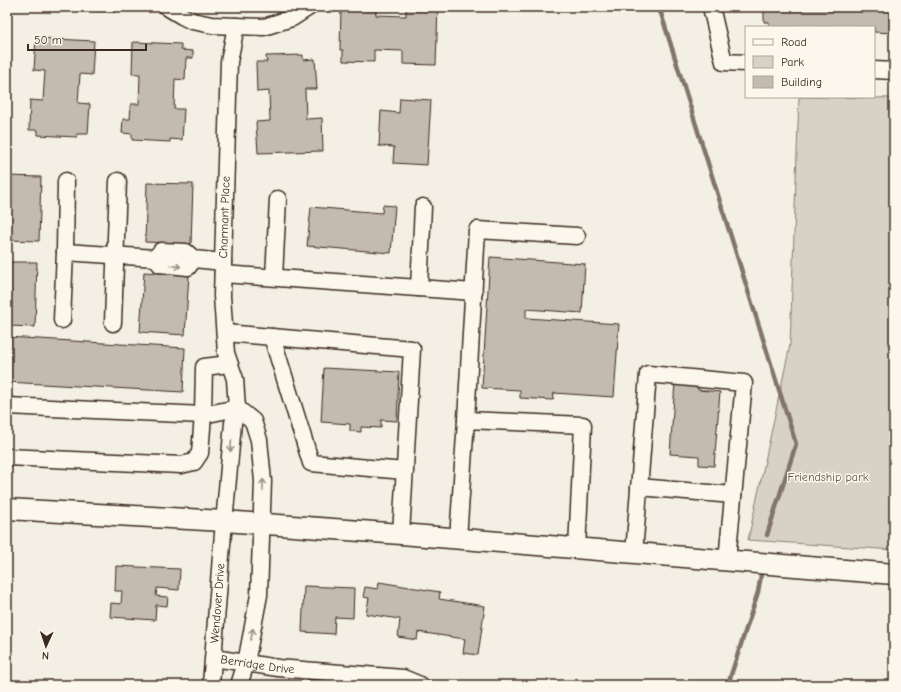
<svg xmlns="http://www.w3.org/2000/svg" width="901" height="692" font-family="'Comic Neue',sans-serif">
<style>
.green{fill:#d8d1c6;stroke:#8a7e72}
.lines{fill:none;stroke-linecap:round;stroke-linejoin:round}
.stream{stroke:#817468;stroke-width:4.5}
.building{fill:#c3bbb0;stroke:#3b2a1e}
.minor-casing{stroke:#3b2a1e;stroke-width:19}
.major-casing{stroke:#3b2a1e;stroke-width:23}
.minor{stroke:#fbf7ec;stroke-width:16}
.major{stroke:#fbf7ec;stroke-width:20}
.oneway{stroke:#9b9085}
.labels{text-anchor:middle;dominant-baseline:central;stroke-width:3;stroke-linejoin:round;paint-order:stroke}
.street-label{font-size:12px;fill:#3b2a1e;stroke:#fbf7ec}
.park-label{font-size:12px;fill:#625448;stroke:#fbf7ec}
</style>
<rect width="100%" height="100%" fill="#f3efe4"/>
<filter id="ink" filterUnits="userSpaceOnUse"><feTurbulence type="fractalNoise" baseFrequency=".025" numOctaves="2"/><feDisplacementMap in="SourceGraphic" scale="8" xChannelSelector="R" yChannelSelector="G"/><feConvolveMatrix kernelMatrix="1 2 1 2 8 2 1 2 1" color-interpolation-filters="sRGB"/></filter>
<g filter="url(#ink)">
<path class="green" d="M799,97L894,98V550L748,540L790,345Z"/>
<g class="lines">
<path class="stream" d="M659,7L796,444L767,535
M730,678L758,592L761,575"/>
</g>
<path class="building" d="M82,7H115V12L82,10Z
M341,7H376V15L406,16V7H438L436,65L403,64V51L374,50V62L343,61V50H340Z
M764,7H894V33L874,32V27H769V22H764Z
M36,38L94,41L92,75L80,74L78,103L90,104L88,134H77V137L38,135V130H29L30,100L43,101L45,71L34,70Z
M133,42L181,44V50L193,51V58H186L185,80L175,79L174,109H184L182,140L170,139V142L132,140V134L122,133L123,119H130L131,104H139L140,74H132Z
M303,55V60L315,59L317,89H305L306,119L322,118L323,151L258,153L256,122L270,121L269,91L257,92L256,62H267L266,56Z
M400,98L431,100L427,165L393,163L394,147L379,146L381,111L399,113Z
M7,176L41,177L39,241L7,240Z
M147,183L193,184L191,244L145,242Z
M383,205L395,206L391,253L307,246L311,207L382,213Z
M490,257L585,264L582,313L526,309V318L619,324L614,397L554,393L553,400L520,398V390L482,388Z
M7,262H37L35,327L7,326Z
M144,272L189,275L185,335L140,332Z
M7,337L185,348L183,392L7,382Z
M324,368L399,372L397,421L381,420V428L361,427V432L350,431V424L321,422Z
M675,382L699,383L698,390L720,392L714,466L699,465V456L670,454Z
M116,566L180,569L179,590L157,588L156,596L168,597L167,606L156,605L155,620L110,617L111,603L121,604L122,591H115Z
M379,582L440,592L439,599L485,606L478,655L463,653L465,639L418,632L417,640L398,637L400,619L366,614L369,598L363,597L365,587L378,589Z
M304,586L354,588L353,618L335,617L334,634L302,632Z"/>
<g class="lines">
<g class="minor-casing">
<g id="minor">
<path d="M167,7L182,16L192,21L212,25L264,27L292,18L309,7"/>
<path d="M711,7L724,62L746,63"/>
<path d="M874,70L894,71"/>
<path d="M66,181L65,252L156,258"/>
<path d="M156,258L161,251L186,252L194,259L223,262"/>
<path d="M156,258L160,264L188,267L194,259"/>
<path d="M223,274L474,292"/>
<path d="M274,277L278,199"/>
<path d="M419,288L423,207"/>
<path d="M62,320L65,252"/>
<path d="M113,323L118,181"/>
<path d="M225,333L412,349L401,534"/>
<path d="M272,337L311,463L405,471"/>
<path d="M7,406L203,415L237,408"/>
<path d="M237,408L253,421L259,440L263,481L259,595L246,663L239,685"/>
<path d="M466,420L477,230L577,236"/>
<path d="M7,457L181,465L194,462L200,453L203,415L204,367L229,364"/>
<path d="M639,487L733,495"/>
<path d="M458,539L466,420L583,425L577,549"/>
<path d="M634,553L648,374L744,383L727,560"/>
<path id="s1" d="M214,658L278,668L403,678L420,685"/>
<path id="s2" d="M211,685L221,556L233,423L237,408L235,379L226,353L222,296L229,62L236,26"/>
</g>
</g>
<g class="major-casing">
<path id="major" d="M7,509L224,521L401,534L894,574"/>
</g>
<use href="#minor" class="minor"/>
<use href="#major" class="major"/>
</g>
<defs><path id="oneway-shaft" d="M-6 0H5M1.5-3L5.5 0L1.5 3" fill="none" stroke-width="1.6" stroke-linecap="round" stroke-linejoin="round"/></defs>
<g class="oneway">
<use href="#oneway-shaft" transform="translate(175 266) rotate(6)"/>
<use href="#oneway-shaft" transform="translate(231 446) rotate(95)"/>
<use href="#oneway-shaft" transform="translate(263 485) rotate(-90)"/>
<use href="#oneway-shaft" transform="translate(252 634) rotate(-79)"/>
</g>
</g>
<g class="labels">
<g class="street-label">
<text stroke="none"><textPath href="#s2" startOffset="471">Charmant Place</textPath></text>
<text stroke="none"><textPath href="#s2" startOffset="82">Wendover Drive</textPath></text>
<text stroke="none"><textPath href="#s1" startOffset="44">Berridge Drive</textPath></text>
</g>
<g class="park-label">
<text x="828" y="477">Friendship park</text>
</g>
</g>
<rect width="901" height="692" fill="none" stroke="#fbf7ec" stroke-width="24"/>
<rect x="12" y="12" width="877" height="668" fill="none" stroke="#3b2a1e" stroke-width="1.5" filter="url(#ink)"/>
<rect x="745" y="26" width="130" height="72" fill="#fbf7ec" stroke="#aea59a"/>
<rect x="753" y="39" width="20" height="6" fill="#fbf7ec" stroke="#aea59a"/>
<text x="781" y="46" font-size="12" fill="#3b2a1e">Road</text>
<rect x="753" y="56" width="20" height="12" fill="#d8d1c6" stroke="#aea59a"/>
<text x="781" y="66" font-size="12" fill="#3b2a1e">Park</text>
<rect x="753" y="76" width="20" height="12" fill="#c3bbb0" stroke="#aea59a"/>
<text x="781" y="86" font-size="12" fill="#3b2a1e">Building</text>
<g transform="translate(46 646) rotate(183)" stroke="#fbf7ec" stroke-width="3" paint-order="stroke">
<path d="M0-3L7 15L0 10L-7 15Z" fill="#3b2a1e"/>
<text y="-6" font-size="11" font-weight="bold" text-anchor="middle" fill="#3b2a1e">N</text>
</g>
<path d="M28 44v6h118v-6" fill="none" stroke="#3b2a1e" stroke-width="2"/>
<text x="34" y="44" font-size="12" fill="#3b2a1e" stroke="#fbf7ec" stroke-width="3" paint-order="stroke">50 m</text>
</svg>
